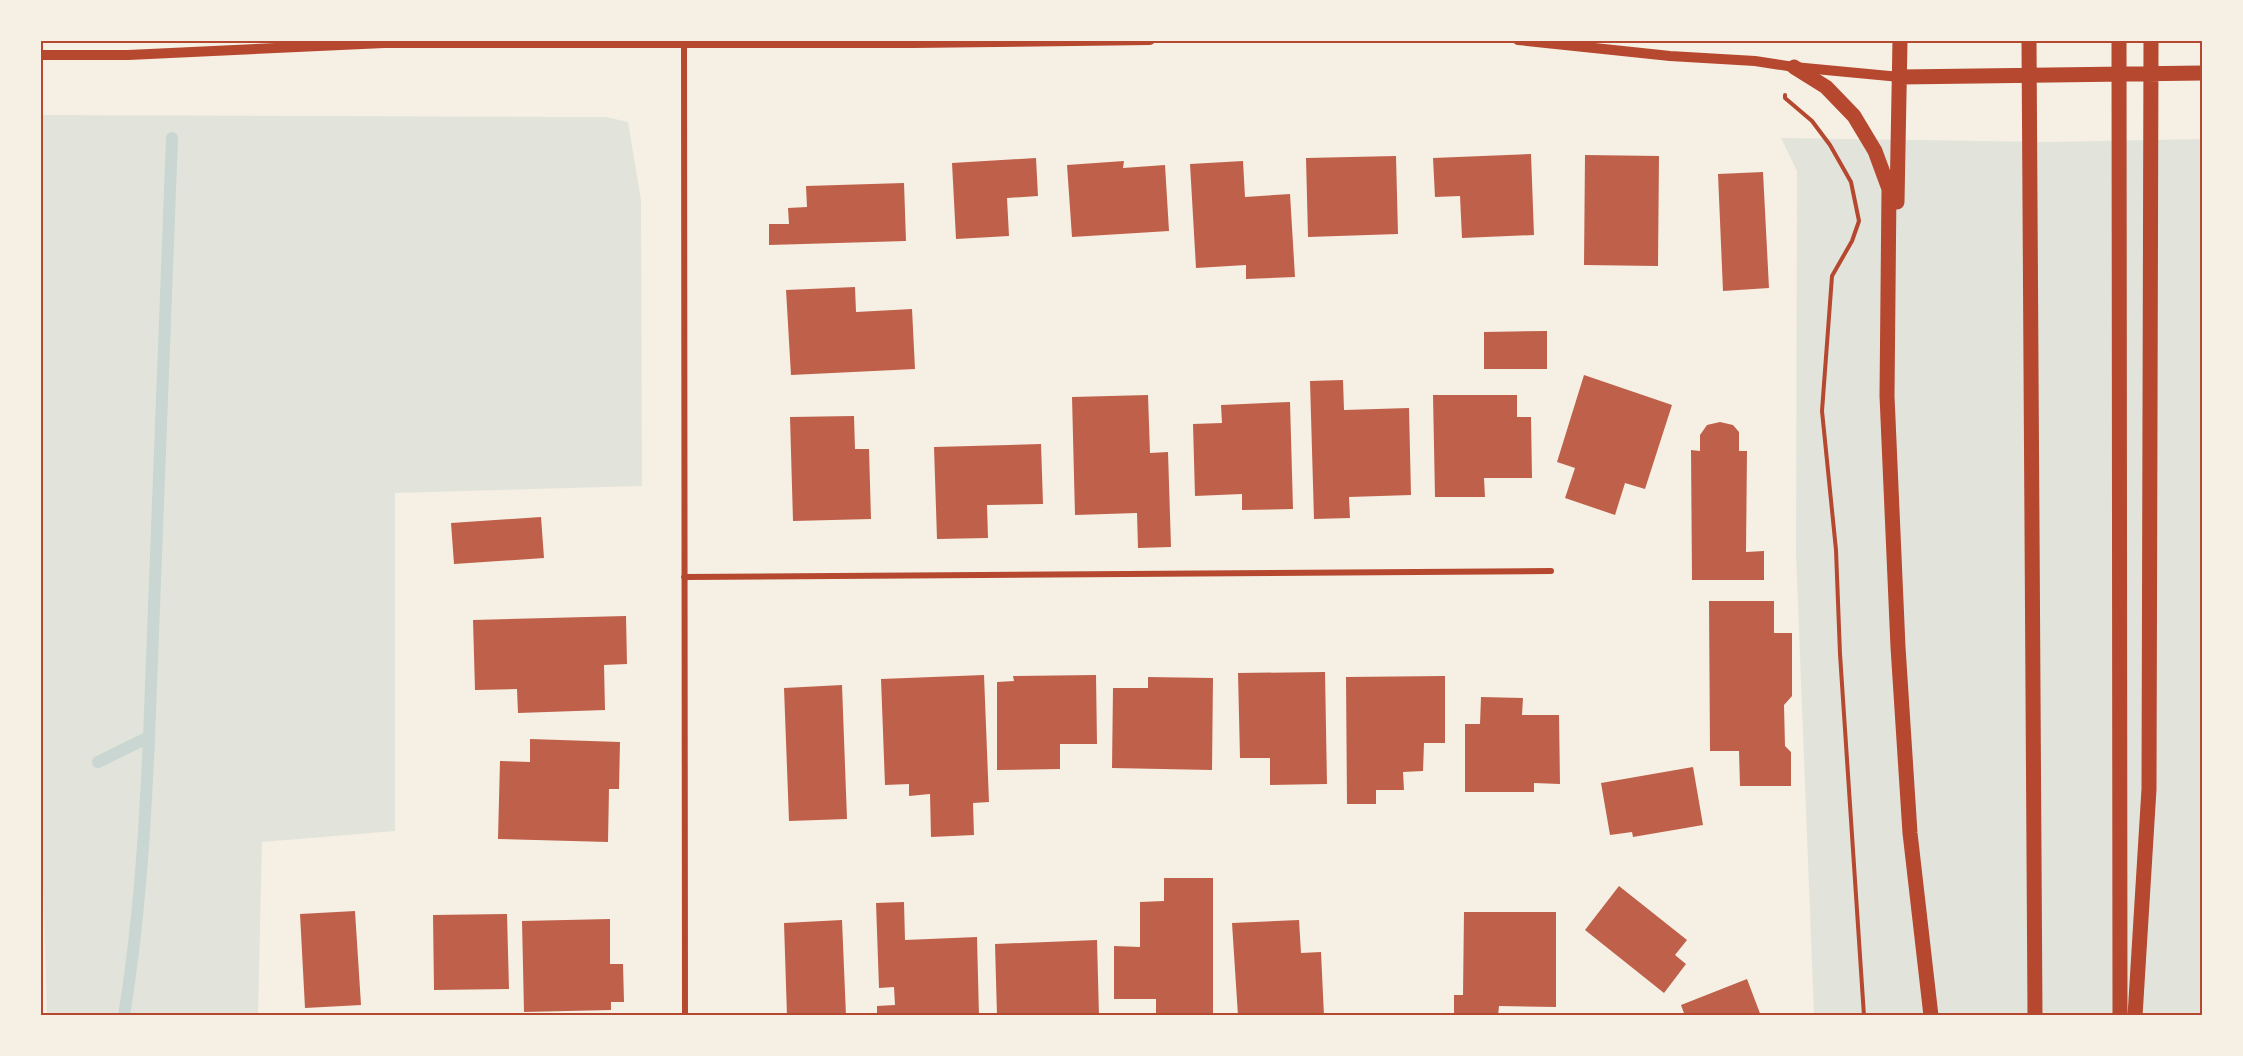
<svg xmlns="http://www.w3.org/2000/svg" width="2243" height="1056" font-family="'PT Sans Narrow',sans-serif">
<style>
.green{fill:#e2e4dc}
.lines{fill:none;stroke-linecap:round;stroke-linejoin:round}
.stream{stroke:#c9d6d2;stroke-width:12}
.building{fill:#bf614a}
.path{stroke:#b5482f;stroke-width:4}
.minor{stroke:#b5482f;stroke-width:6}
.tertiary{stroke:#b5482f;stroke-width:10}
.primary{stroke:#b5482f;stroke-width:15}
.neatline{fill:none;stroke:#b5482f;stroke-width:2}
</style>
<rect width="100%" height="100%" fill="#f6efe4"/>
<path class="green" d="M41,115L606,117L628,122L641,200L642,486L395,493V831L262,842L258,1015H47L42,846L40,845Z
M1781,138L2049,142L2202,139V1015H1814L1796,554L1797,171Z"/>
<g class="lines">
<path class="stream" d="M98,762L149,737L172,138
M124,1016C139,924 145,830 149,737"/>
</g>
<path class="building" d="M1531,154L1534,235L1462,238L1460,196L1435,197L1433,158Z
M1585,155L1659,156L1658,266L1584,265Z
M1396,156L1398,234L1308,237L1306,158Z
M1036,158L1038,196L1007,198L1009,236L956,239L952,163Z
M1124,161L1123,168L1165,165L1169,231L1072,237L1067,165Z
M1243,161L1245,197L1290,194L1295,277L1246,279V265L1196,268L1190,164Z
M1763,172L1769,288L1723,291L1718,174Z
M904,183L906,241L769,245V224H789L788,208L807,207L806,186Z
M855,287L856,312L912,309L915,369L791,375L786,290Z
M1547,331V369H1484V332Z
M1584,375L1672,405L1645,489L1625,483L1615,515L1565,498L1575,468L1557,462Z
M1343,380L1344,410L1409,408L1411,495L1349,497L1350,518L1314,519L1310,381Z
M1148,395L1150,453L1168,452L1171,547L1138,548L1137,513L1075,515L1072,397Z
M1433,395H1517V417H1531L1532,478H1484L1485,497H1435Z
M1290,402L1293,509L1242,510V494L1195,496L1193,424L1222,423L1221,405Z
M854,416L855,449H869L871,519L793,521L790,417Z
M1720,422L1733,425L1739,432V451H1747L1746,552L1764,551V580H1692L1691,450L1700,451V435L1707,425Z
M1041,444L1043,504L987,505L988,538L937,539L934,447Z
M541,517L544,558L454,564L451,523Z
M1709,601H1774V633H1792V696L1784,705L1785,746L1791,752V786H1740L1739,751H1710Z
M626,616L627,664L604,665L605,710L518,713L517,689L475,690L473,620Z
M1325,672L1327,784L1270,785V758H1240L1238,673Z
M984,675L989,802L973,803L974,835L931,837L930,794L909,796V784L885,785L881,679Z
M1096,675L1097,744H1060V769L997,770V682L1014,681L1013,676Z
M1445,676V743H1424L1423,771L1403,772L1404,790H1376V804H1347L1346,677Z
M1148,677L1213,678L1212,770L1112,768L1113,688H1148Z
M842,685L847,819L789,821L784,688Z
M1481,697L1523,698L1522,715H1559L1560,784L1534,783V792H1465V724H1480Z
M530,739L620,742L619,789H609L608,842L498,839L500,761L530,762Z
M1693,767L1703,825L1633,837L1632,832L1610,835L1601,783Z
M1164,878H1213V1016H1156V999H1114V946L1140,947V902L1164,901Z
M1619,886L1687,940L1675,955L1686,964L1664,993L1585,930Z
M904,902L905,940L977,937L979,1016H877V1006L895,1005L894,987L879,988L876,903Z
M355,911L361,1005L305,1008L300,914Z
M1464,912H1556V1007L1499,1006L1498,1016H1454V995H1463Z
M507,914L509,989L434,990L433,915Z
M610,919V964H623L624,1002H611V1010L524,1012L522,921Z
M842,920L846,1016H787L784,923Z
M1299,920L1301,953L1321,952L1324,1016H1238L1232,923Z
M1097,940L1099,1016H997L995,944Z
M1747,979L1761,1016H1685L1681,1005Z"/>
<g class="lines">
<path class="path" d="M1785,95V98L1812,121L1830,145L1851,182L1859,221L1852,241L1832,276L1822,411L1836,550L1840,654L1864,1016"/>
<path class="minor" d="M684,42L685,1016
M684,577L1551,571"/>
<path class="tertiary" d="M1518,40L1670,56L1755,61L1794,67L1900,77
M40,55H128L384,43H913L1150,40"/>
<path class="primary" d="M2029,40L2035,1016
M2119,40L2120,1016
M1794,67L1826,87L1854,116L1875,151L1889,189L1887,396L1898,647L1910,833L1931,1016
M1900,77L2202,73
M1897,202L1900,40
M2135,1016L2149,789L2151,40"/>
</g>
<rect width="2243" height="1056" fill="none" stroke="#f6efe4" stroke-width="84"/>
<rect x="42" y="42" width="2159" height="972" class="neatline"/>
</svg>
